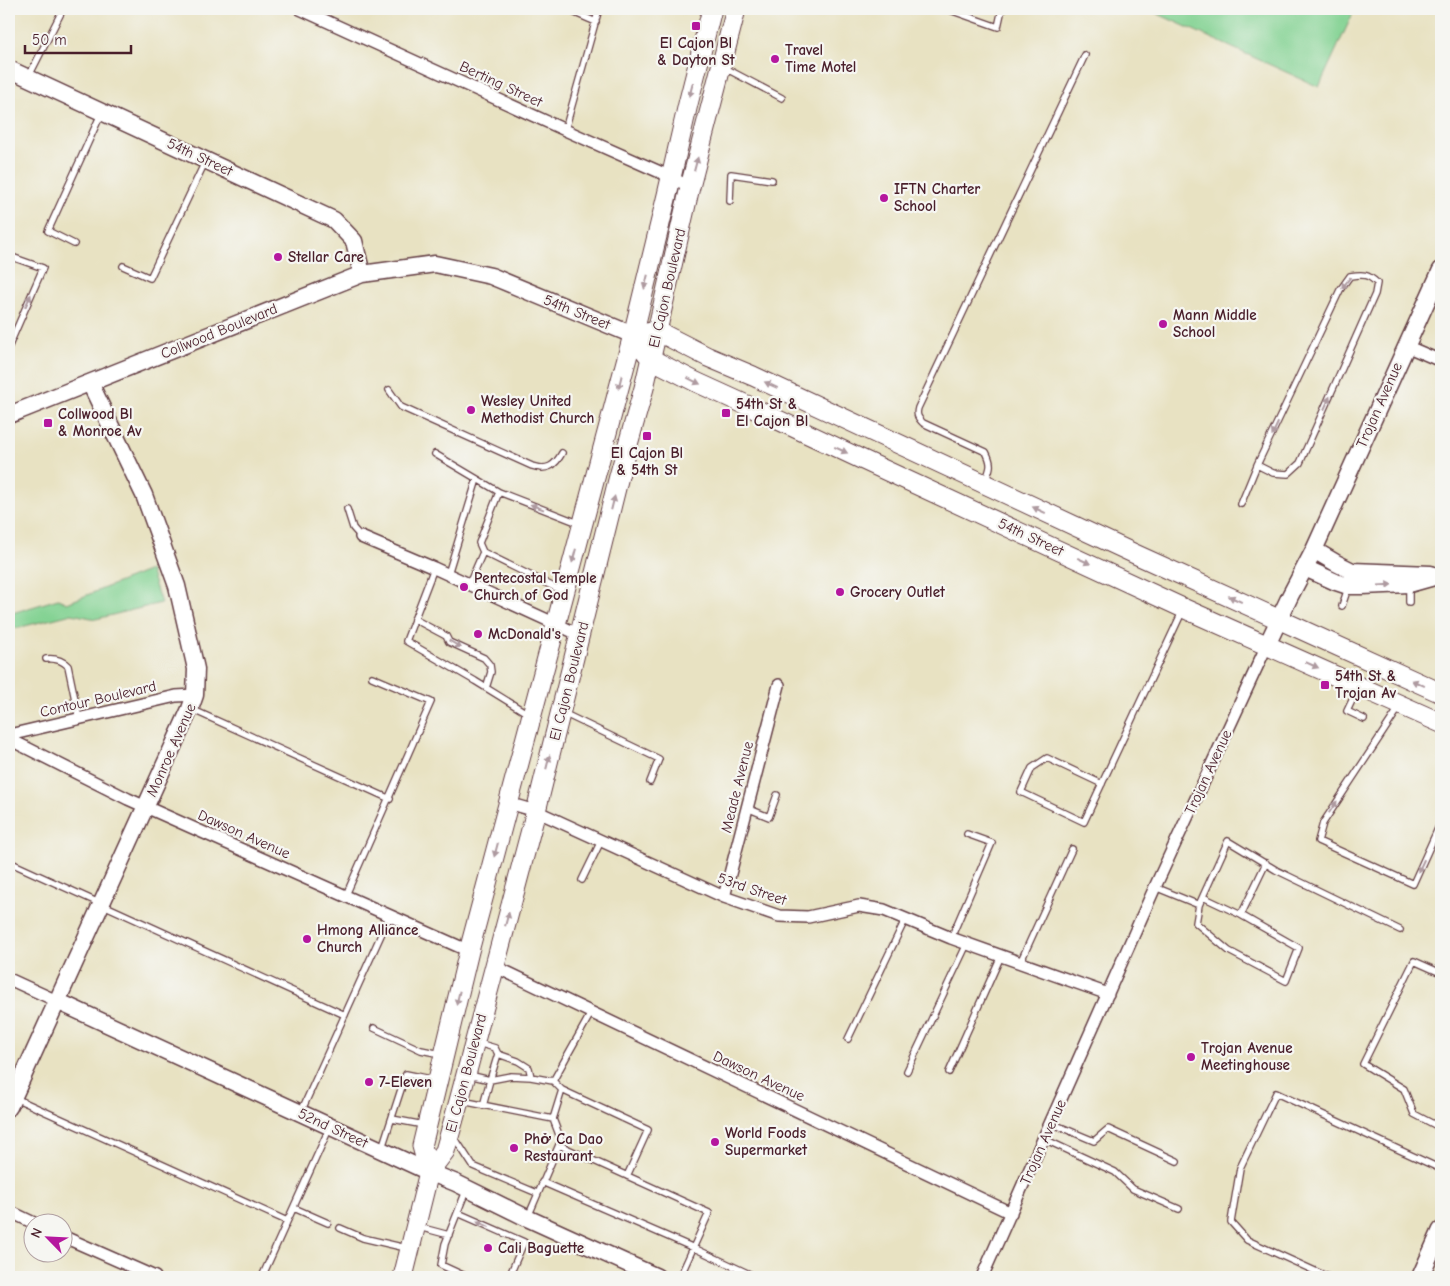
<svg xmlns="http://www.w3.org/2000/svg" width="1450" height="1286" font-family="'Comic Neue',sans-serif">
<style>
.green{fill:#82d292;stroke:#66785e}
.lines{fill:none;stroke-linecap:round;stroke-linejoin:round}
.lane-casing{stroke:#623c42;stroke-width:8}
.street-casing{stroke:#623c42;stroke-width:14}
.secondary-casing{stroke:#623c42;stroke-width:19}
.primary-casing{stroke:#623c42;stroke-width:21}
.lane{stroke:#fff;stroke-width:5.5}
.street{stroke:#fff;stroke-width:11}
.secondary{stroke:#fff;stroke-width:16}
.primary{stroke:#fff;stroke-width:19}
.oneway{fill:#ae9aa0}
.poi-dot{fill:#b5179e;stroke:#f6f6f2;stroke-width:2}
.labels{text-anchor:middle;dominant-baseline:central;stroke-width:4.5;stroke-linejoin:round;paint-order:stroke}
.poi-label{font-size:15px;font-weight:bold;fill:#4a1f2b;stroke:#f6f6f2;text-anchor:start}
.street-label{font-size:15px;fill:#4a1f2b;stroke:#f6f6f2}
</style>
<rect width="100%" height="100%" fill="#f6f6f2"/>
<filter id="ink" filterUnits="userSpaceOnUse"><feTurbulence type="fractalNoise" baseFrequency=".02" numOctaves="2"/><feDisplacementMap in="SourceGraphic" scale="10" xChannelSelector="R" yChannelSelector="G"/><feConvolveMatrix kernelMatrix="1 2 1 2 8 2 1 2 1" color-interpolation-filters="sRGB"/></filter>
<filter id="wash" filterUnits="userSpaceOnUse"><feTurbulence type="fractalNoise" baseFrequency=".0096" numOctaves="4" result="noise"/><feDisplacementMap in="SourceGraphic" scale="20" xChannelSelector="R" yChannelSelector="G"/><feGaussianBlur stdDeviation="1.12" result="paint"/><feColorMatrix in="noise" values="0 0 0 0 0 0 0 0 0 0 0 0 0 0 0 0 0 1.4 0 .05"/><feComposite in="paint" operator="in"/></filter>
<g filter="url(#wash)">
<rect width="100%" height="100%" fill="#e8e2c2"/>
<path class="green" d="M1147,9H1355L1319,87Z
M150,570L161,603L96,619L72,614L9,630V614L58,599L67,603Z"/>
</g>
<g filter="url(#ink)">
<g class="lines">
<g class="lane-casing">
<path id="lane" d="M566,9L596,22
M947,9L998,27L1002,9
M723,67L782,98
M29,76L63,9
M565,130L599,9
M730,201L731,174L772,180
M74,244L48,231L101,114
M9,256L43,268L9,346
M123,266L150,278L205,162
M389,390L401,407L532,466C547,471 555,466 562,453
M435,454L499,492
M985,482C990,469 993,465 986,452L923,423C918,418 916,415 918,408L1085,55
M1241,504L1257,465L1340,290L1350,276C1363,274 1368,274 1377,283L1375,294L1300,463L1288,474L1273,473L1257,465
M347,509L353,528L361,537
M434,568L406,641L475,681L530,715
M448,574L477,479
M469,584L483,552
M1409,586V602
M562,591L483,552L479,543L499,492L581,524
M1342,606L1348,588
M414,619L446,636L449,642L484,658L490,665L491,672L486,688
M46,659C54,658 62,660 68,666L79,719
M1358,688L1347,711L1364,719
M1399,708L1323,823L1318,841L1413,884L1441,822
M191,709L390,799
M563,713L659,759L650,782
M1102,784L1047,758L1032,768L1021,792L1084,822L1183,610
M747,808L769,817L777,795
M9,862L345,1015
M582,880L601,841
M1155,887L1199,905L1228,841L1276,870L1400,930
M346,895L431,702L372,677
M1203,897L1241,915L1266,863
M1199,905L1196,923L1229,951L1286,981L1299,948L1241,915
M951,938L992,843L967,834
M1020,963L1072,849
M1441,973L1414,961L1363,1064L1404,1089L1414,1114L1441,1128
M374,1028L421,1050L441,1054
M848,1039L906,918
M478,1043L495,1048L498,1054L490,1080L483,1106
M498,1054L518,1061L529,1068L531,1077
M907,1071L967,944
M949,1072L1001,956
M469,1075L490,1080L511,1076L531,1077L553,1081
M562,1090L648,1130L627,1176
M15,1098L287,1221
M462,1101L553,1119
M301,1112L390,915
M392,1119L424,1125
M1051,1123L1094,1141L1108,1129L1177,1161
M1044,1139L1115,1172L1133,1189L1179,1209
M451,1140L458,1143L473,1166L537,1193
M559,1145L709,1213L680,1277
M382,1148L406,1074L435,1080
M542,1182L694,1248L756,1277
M466,1191L445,1244L441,1265L467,1277
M294,1208L328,1223
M458,1213L524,1242L509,1277
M528,1217L561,1140L553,1119L562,1090L553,1081L591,1013
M419,1227L449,1235
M340,1228L363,1238L406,1248
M262,1277L329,1129
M1328,1277L1247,1240L1231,1222L1240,1168L1276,1093L1441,1169"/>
</g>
<g class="street-casing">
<path id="street" d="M300,9L565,130L671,177L690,187
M1406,346L1441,361
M361,537L434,568L580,635
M9,735L176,696L195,695
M9,739L128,799L469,951
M508,803L536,811L724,897L779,916L808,917L859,906L884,910L951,938L1108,994
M724,897L779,685
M494,966L1011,1213
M9,979L57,1001
M9,1211L36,1224
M62,1236L155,1277
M982,1277L1155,887L1267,645"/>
</g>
<g class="secondary-casing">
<path id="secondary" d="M9,69L334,220L354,241L362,274
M9,415L362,274L435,264L491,276L633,335
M1314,550L1336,563L1352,571L1431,574
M1305,568L1336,582L1348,586H1362L1409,584L1441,575
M1267,645L1290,596L1314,550L1441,270
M57,1001L429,1172L456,1183L527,1218L657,1277
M9,1107L190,709L195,695L196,669L177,586L144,495L90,383
M1420,1277L1441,1230"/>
</g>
<g class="primary-casing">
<path id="primary" d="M646,333L657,331L708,357L753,376L1135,554L1441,693
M644,350L651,359L696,382L742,403L861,459L1183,608L1441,723
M429,1172L422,1146L469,951L633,335L667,195L688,104L712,9
M403,1277L429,1172L445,1151L459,1101L536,811L619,476L644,388L690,187L736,9"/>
</g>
<use href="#lane" class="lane"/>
<use href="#street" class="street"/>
<use href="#secondary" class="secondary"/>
<use href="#primary" class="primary"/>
</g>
<defs><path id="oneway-solid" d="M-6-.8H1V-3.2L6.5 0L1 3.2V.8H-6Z" transform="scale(1.25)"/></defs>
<g class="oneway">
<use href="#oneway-solid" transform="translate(691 90) rotate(105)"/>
<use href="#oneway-solid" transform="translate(696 164) rotate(-75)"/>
<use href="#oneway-solid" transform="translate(646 282) rotate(104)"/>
<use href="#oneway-solid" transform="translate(1346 283) rotate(127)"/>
<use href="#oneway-solid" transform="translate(28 301) rotate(-66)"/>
<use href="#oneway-solid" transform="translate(694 381) rotate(26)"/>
<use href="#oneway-solid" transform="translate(620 382) rotate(104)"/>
<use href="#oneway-solid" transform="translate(771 385) rotate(-155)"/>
<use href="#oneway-solid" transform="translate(1327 403) rotate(-66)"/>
<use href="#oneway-solid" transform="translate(1275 429) rotate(115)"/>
<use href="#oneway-solid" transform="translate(841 450) rotate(25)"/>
<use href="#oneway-solid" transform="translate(613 503) rotate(-76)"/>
<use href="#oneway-solid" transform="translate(537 507) rotate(-159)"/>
<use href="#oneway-solid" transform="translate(1039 510) rotate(-155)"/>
<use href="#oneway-solid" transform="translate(574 556) rotate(105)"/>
<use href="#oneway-solid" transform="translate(1084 561) rotate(25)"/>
<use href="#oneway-solid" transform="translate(1385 585) rotate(-3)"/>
<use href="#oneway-solid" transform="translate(1235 599) rotate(-155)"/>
<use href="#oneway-solid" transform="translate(455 644) rotate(30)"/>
<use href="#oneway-solid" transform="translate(1312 665) rotate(24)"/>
<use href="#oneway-solid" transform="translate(1418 683) rotate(-156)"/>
<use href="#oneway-solid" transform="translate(548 762) rotate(-76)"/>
<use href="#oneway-solid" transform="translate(1333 807) rotate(-56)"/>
<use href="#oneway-solid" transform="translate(496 850) rotate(105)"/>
<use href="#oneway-solid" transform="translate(1421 866) rotate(115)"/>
<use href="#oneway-solid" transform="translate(507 919) rotate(-75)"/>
<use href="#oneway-solid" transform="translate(458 998) rotate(103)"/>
<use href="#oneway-solid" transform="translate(483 1224) rotate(-156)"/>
</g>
</g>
<g class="poi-dot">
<rect x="691" y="21" width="10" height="10" rx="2.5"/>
<circle cx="775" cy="59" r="5"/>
<circle cx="884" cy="198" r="5"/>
<circle cx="278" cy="257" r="5"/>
<circle cx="1163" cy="324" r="5"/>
<circle cx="471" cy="410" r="5"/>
<rect x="721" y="408" width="10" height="10" rx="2.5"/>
<rect x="43" y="418" width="10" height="10" rx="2.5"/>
<rect x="642" y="431" width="10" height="10" rx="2.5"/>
<circle cx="464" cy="587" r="5"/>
<circle cx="840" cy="592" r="5"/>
<circle cx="478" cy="634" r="5"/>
<rect x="1320" y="680" width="10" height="10" rx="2.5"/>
<circle cx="307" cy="939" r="5"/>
<circle cx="1191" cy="1057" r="5"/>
<circle cx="369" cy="1082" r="5"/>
<circle cx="715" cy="1142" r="5"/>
<circle cx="514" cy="1148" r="5"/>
<circle cx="488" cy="1248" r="5"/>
</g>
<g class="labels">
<g class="poi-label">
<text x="696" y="43" text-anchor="middle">El Cajon Bl<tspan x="696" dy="17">&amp; Dayton St</tspan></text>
<text x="785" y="50">Travel<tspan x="785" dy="17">Time Motel</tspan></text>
<text x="894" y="189">IFTN Charter<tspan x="894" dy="17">School</tspan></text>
<text x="288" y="257">Stellar Care</text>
<text x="1173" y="315">Mann Middle<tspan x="1173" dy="17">School</tspan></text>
<text x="481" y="401">Wesley United<tspan x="481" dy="17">Methodist Church</tspan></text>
<text x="736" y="404">54th St &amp;<tspan x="736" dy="17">El Cajon Bl</tspan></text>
<text x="58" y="414">Collwood Bl<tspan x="58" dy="17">&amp; Monroe Av</tspan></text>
<text x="647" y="453" text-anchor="middle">El Cajon Bl<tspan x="647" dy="17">&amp; 54th St</tspan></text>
<text x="474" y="578">Pentecostal Temple<tspan x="474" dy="17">Church of God</tspan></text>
<text x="850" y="592">Grocery Outlet</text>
<text x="488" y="634">McDonald's</text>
<text x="1335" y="676">54th St &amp;<tspan x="1335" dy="17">Trojan Av</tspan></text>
<text x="317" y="930">Hmong Alliance<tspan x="317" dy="17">Church</tspan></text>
<text x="1201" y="1048">Trojan Avenue<tspan x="1201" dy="17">Meetinghouse</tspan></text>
<text x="379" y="1082">7-Eleven</text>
<text x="725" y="1133">World Foods<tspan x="725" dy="17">Supermarket</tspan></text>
<text x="524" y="1139">Phở Ca Dao<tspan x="524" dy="17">Restaurant</tspan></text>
<text x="498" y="1248">Cali Baguette</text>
</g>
<g class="street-label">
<text transform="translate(501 84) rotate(25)">Berting Street</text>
<text transform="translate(200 157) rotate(25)">54th Street</text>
<text transform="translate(667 288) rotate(-77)">El Cajon Boulevard</text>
<text transform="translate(577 312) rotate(22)">54th Street</text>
<text transform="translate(219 331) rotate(-22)">Collwood Boulevard</text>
<text transform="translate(1379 405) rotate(-66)">Trojan Avenue</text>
<text transform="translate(1031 537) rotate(25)">54th Street</text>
<text transform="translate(569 681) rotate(-76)">El Cajon Boulevard</text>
<text transform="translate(98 699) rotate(-13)">Contour Boulevard</text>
<text transform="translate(171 750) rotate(-66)">Monroe Avenue</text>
<text transform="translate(1208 772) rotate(-65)">Trojan Avenue</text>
<text transform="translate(737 787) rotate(-76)">Meade Avenue</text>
<text transform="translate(244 834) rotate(24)">Dawson Avenue</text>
<text transform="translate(752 889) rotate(19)">53rd Street</text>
<text transform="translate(466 1073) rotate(-75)">El Cajon Boulevard</text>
<text transform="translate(759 1076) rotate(25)">Dawson Avenue</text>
<text transform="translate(333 1128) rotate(25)">52nd Street</text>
<text transform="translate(1043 1142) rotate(-66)">Trojan Avenue</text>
</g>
</g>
<rect width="1450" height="1286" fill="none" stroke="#f6f6f2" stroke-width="30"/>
<g transform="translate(48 1238) rotate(294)"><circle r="24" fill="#f6f6f2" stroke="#b1a0a2"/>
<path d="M0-4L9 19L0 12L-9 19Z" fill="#b5179e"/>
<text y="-8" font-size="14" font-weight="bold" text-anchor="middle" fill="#4a1f2b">N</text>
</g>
<path d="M25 45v8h106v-8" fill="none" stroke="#4a1f2b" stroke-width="2.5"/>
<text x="32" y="45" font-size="15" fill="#4a1f2b" stroke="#f6f6f2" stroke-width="4" paint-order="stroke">50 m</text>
</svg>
